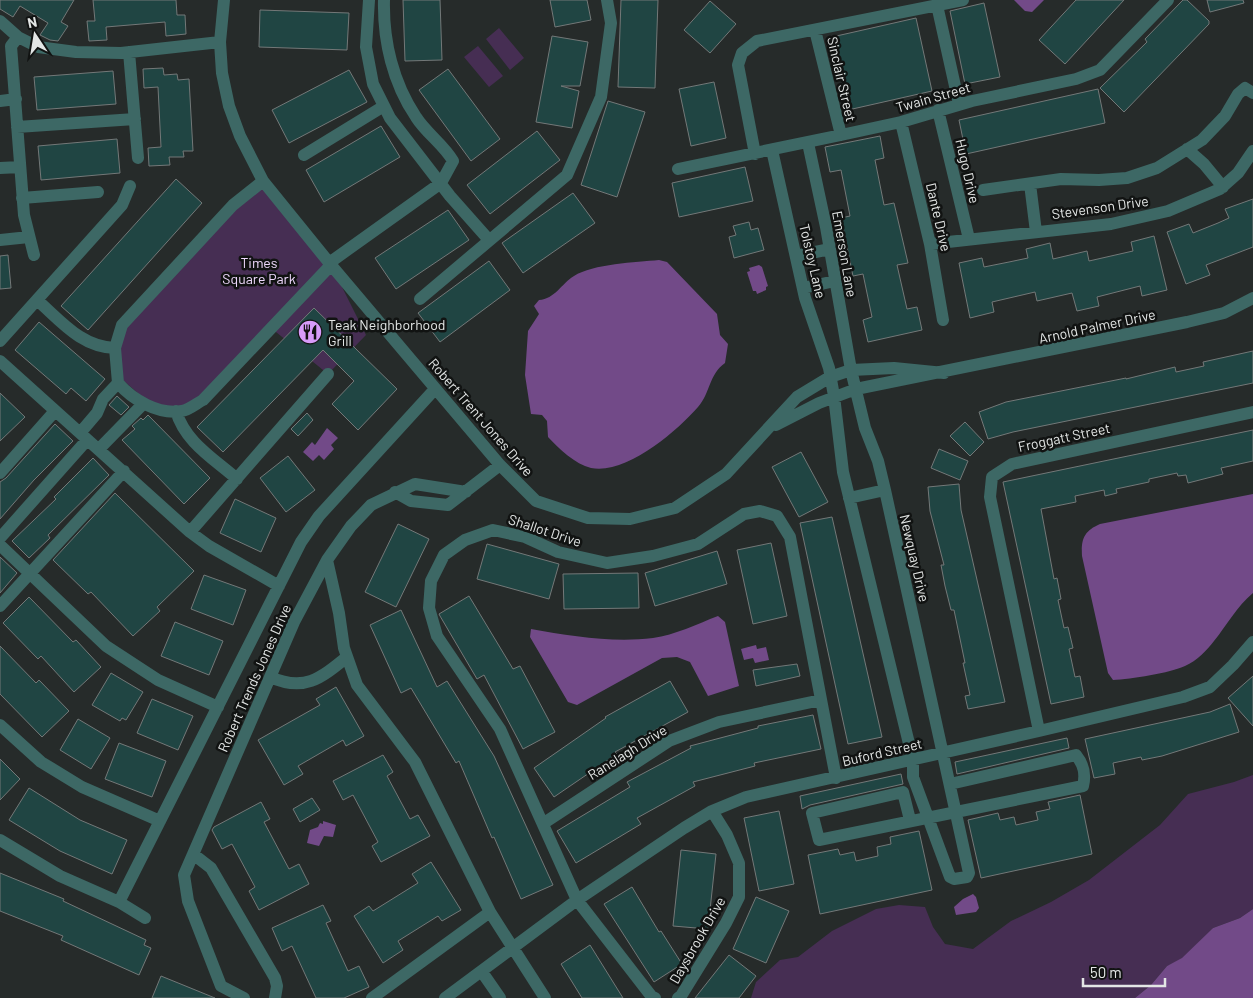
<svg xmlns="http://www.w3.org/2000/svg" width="1253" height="998" font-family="Barlow,sans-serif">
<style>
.green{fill:#462e53}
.water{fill:#724a88}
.building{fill:#204543;stroke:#737878}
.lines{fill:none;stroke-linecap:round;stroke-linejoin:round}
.minor{stroke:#3d6865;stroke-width:12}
.labels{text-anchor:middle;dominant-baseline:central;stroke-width:5;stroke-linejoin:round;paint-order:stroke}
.street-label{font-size:14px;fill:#e3e6e5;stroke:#111312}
.park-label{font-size:14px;fill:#efd9fd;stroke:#111312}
.poi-label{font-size:14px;fill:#e3e6e5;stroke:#111312;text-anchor:start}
</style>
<rect width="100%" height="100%" fill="#262b2a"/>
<path class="green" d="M499,28L524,58L510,70L486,39Z
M478,46L503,76L489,87L464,57Z
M263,181L331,265L366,335L328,374L271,328L183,411L147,401L116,374L122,325Z
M1253,775V909L1240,918L1213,928L1182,959L1167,966L1151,985L1135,998H751L756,982L780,960L798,957L832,931L876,909L899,905L925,907L933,927L945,944L973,949L1011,921L1051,902L1089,880L1160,825L1188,794L1234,782Z"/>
<path class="water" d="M1014,0H1044L1032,12L1025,11Z
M659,260L667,262L717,314L720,335L728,344L725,363C709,374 710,394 698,407C676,432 626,475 591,468C575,464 559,449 548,437L547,421L542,415L531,414L525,375L528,331L539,314L534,306L539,300C555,299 561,284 574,276C593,264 636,262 659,260Z
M759,265L762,267L768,286L766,287V290L757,294L756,291H753L747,272L750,271L749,268Z
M327,428L338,438L331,445L334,449L324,460L319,455L313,461L303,452L312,442L315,445Z
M1253,494V593C1237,606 1227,625 1214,641C1207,650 1197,661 1185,666C1170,673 1131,679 1113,680L1108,673L1082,556C1081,539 1084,531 1100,524Z
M718,616L725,622L739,686L708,696L690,662L677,657L662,658L577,705L568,702L530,637L531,629C570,636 613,643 653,638C675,635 697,624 718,616Z
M756,645L757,649L766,647L769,660L755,663L753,658L744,660L741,649Z
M323,821L336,825L333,837L324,836L319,846L307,843L310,830L318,827L320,823L323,824Z
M973,894L976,897L979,908L976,912L956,915L954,907L963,899Z
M1253,909V998H1135L1151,985L1167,966L1182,958L1213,928L1240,918Z"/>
<path class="building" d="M0,0H74L61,22L68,26L58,41L50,40L40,35L48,23L20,6L13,17L0,9Z
M93,0H176L177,15H185L186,34L166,36L165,22L106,27L107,40L89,41L87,21H95Z
M403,0H440L442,60L405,61Z
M550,0H587L591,20L555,27Z
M621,0H658L655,88L618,87Z
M1076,0H1124L1065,64L1039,40Z
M1183,0H1187L1209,21V24L1124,112L1100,88L1147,42L1145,39Z
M1207,0H1243L1244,3L1210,12Z
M710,1L736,24L710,53L684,30Z
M984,3L1000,77L965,84L950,11Z
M260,10L349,13L347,50L259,47Z
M916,18L932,91L848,110L832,37Z
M552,36L588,42L580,86H561L579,91L572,128L536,122Z
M163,68L164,75L177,74L178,80L189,79L193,151H183L184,157H169L170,165L149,166L148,148L161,147L158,87L144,88L143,69Z
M448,69L500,139L471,161L419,90Z
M349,70L367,102L289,143L272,110Z
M113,71L116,104L37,110L34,77Z
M714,82L726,138L691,146L679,89Z
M1098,89L1105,123L966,154L959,120Z
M608,101L645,112L617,197L581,185Z
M381,126L400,157L324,202L306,170Z
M537,131L560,160L490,214L467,185Z
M880,136L884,158L875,160L884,205L894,203L908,263L897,265L907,309L917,307L922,330L868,342L863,320L872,317L863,274L853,276L846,242L841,218L850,216L841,170L830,172L825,147Z
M117,139L120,173L41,180L38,146Z
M745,167L753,201L679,217L672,183Z
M176,179L202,203L88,330L61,306Z
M573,193L595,223L523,273L502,243Z
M1253,199V247L1206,265L1210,275L1186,284L1167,232L1189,224L1193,233L1218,223L1229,218L1225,209Z
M448,210L469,240L396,289L375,258Z
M749,222L751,230L758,228L764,250L734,258L729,237L736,235L733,226Z
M1154,236L1167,290L1142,296L1140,286L1097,297L1099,306L1077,311L1072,293L1037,301L1035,292L992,302L994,312L970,318L959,263L982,258L984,267L1009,262L1028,258L1026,249L1050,243L1053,259L1087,251L1089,261L1133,251L1131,242Z
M8,255L11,288L0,289V256Z
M489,261L510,290L440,342L418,313Z
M314,308L397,389L358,430L332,404L354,381L323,350L223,452L197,427Z
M39,322L105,379L86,401L71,388L66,394L15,350Z
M1253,351V383L1013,432L988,439L979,412L1006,402L1126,378V379L1175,367L1176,372L1204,366L1203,362Z
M0,393L25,417L0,441Z
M117,396L129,407L121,415L109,405Z
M307,413L313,420L298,436L291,429Z
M148,415L210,478L184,504L122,440L135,429L132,426L141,418L143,420Z
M965,422L984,442L970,456L950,436Z
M55,424L73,441L34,480L0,519V482L6,478Z
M1253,430V461L1221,468L1223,474L1188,483L1186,475L1178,476L1177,473L1149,479V482L1116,489L1117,493L1105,496L1104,490L1075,496L1076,502L1041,509L1054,579L1057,578L1061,599L1058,600L1064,628L1068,627L1073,648L1069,649L1075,677L1080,676L1084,697L1051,704L1003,482Z
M939,449L968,461L960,480L931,468Z
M801,452L828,502L799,517L772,467Z
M288,456L315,490L286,512L260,478Z
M93,458L109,475L48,535L50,538L29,558L12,541L56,499L54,497Z
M959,484L961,510L1005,702L968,709L965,696L970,695L963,663H965L954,610H951L945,586L941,565H944L930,511L928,487Z
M115,493L194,571L157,607L160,611L133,636L91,592L88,594L53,560Z
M235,499L276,518L261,552L220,533Z
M832,517L882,737L848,744L800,523Z
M398,524L429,539L396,607L365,592Z
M771,543L787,616L753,624L737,550Z
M487,544L559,564L549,599L477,579Z
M717,551L727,584L655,606L645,573Z
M0,557L17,573L0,593Z
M638,573L639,608L564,609L563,574Z
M204,575L246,590L233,625L191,609Z
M469,596L513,669L520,666L555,732L523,749L484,675L477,679L440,616L439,614Z
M29,597L73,642L76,640L101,667L74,692L41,656L38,659L3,623Z
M401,610L437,687L447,681L494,756L553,885L521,899L494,837L492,838L459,761L456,763L411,688L401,693L370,625Z
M175,622L223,641L209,675L161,656Z
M0,646L36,683L39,680L69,711L42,737L0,694Z
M797,664L800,676L756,686L753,670Z
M111,673L143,692L126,720L122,718L120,721L92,705Z
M1253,676V726L1228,698Z
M670,681L688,712L615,752L617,754L554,797L534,768L606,718L605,717Z
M336,687L364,736L346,746L343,740L298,766L303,774L284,785L258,740L320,705L316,699Z
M152,699L193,716L178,750L137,733Z
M1230,704L1239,732L1162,756L1142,760L1141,757L1113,763L1115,774L1094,778L1085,739L1210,712Z
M813,715L821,749L754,763L755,766L693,782L695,786L637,818L641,824L576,863L557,831L630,787L627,782L691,748L690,746L758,728V726Z
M78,719L110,738L91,769L60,750Z
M1067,738L1069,748L957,774L955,762Z
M119,743L166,761L152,797L105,779Z
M383,755L393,772L387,776L410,819L418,815L430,836L381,862L372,846L378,842L353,795L343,800L333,781Z
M0,759L20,779L0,800Z
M901,774L903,784L810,805L802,809L800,796Z
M29,788L80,820L127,840L112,874L60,851L9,820Z
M1080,795L1092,854L981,878L968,820L998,813L1000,820L1014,817L1016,825L1038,820L1036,812L1050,809L1048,802Z
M312,798L320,810L300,822L293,809Z
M261,802L270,819L264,822L289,869L299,864L309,884L259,910L249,891L255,887L232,844L222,849L212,830L214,827Z
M779,811L794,884L759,891L744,818Z
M919,831L932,890L820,914L808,855L838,849L840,855L854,852L856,861L878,856L877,847L891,844L890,837Z
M681,850L716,854L708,929L673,926Z
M431,862L461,910L442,921L438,916L398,941L403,950L383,963L354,916L369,906L373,911L418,883L412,874Z
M0,873L64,899L63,901L146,940L144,945L151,948L139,975L61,940L63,936L0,911Z
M632,887L659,932L661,931L682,964L654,982L604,904Z
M756,897L789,911L766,963L733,949Z
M323,905L331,921L326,923L348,971L359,966L369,987L344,998H316L292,946L282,951L272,928Z
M590,945L623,998H582L561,964Z
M729,955L756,976L739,998H695Z
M161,976L215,998H152Z"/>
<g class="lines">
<path class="minor" d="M224,0L220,42L222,73L229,106L240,136L263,181L331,265L500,465L536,501L588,518L630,519L675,508L726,474L797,397L830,377L851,370L894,368L944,373
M369,0L366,47L373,84L390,118L450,196L489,240
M937,5L959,104
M0,21L18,37L38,47L76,52L121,53L220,42
M815,30L841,135
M18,37L11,46L24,215L34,255
M129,52L138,158
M0,101L16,99
M938,110L969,239
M901,122L930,244L943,320
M17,127L135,119
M1187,149L1204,164L1223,187
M772,150L805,298L829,368L834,396L843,472L913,760V777L950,877L954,879L967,877L969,873L885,490L878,461L865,428L851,370L826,227L808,143
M755,154L738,65L742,53L757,41L963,0
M304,155L384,106
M0,168L20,167
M678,169L841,135L901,122L972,101L1076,79L1100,70L1168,0
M263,181L233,205L122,325L115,348L118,383C133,400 158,415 182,411C189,410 197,403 203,400L331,265
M1030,184L1036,232
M983,190L1061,179L1099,180L1127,178L1157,168L1202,140L1225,116L1238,94L1245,88L1253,93
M22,198L98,192
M0,240L29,237
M930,244L1111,224L1168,211L1220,189L1238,173L1253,151
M796,256L830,249
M329,263L441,183L453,161C444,145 426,133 416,117C393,83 383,41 384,0
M803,288L835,281
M420,299L567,175L601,97L611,23L607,0
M37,300C61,321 81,347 115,348
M0,341L122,205L130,186
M0,361L190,532L209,546L279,586
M176,411C185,442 213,458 237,479
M776,425L819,403L856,389L1187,322L1224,313L1253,298
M80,433L97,413L103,399L118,383
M99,449L143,404
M0,473L55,411
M395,492L411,501L448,505L500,465
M849,498L885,490
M190,532L328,374
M0,538L87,440
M0,545L106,646L158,680L218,707
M327,560L339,613L344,648L357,685L415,762L490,912L545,998
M0,606L124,471
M270,677C304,692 320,679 347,657
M0,725L41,762L82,787L160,821
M1039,731L990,497L992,477L1012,464L1253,412
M910,820L903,792L812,813L819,840L1083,786C1086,774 1084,765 1076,755L950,784
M544,823L669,741L719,722L821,700
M0,840L60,876L119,902L145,918
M193,854L211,868L275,978L277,986L275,998
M119,902L301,542L319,516L435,389
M482,972L500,998
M244,998L221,986L188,901L184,875L294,622L327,560L351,526L371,505L415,484L466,492
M372,998L490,912
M445,998L577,900L684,828L712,811L746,797L1039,731L1183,697L1210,687L1233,665L1253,642
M655,998L652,997L577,900L500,729L437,636L429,608L431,581L444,555L465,540L493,530L525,537L558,552L607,563L653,556L698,544L744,514L760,511L777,516L790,537L836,778
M678,998L681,996L726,923L739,897V863L727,835L712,811"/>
</g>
<defs>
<g id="restaurant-disc" transform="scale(1.25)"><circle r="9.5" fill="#d79bf9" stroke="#111312"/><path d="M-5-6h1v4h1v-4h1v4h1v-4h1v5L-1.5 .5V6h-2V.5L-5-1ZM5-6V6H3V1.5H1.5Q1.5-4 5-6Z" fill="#111"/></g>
</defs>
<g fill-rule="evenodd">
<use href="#restaurant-disc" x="310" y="332"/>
</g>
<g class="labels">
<g class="street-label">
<text transform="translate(842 79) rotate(77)">Sinclair Street</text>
<text transform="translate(933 97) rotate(-16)">Twain Street</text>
<text transform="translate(968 171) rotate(77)">Hugo Drive</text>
<text transform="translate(1100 207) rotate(-8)">Stevenson Drive</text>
<text transform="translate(939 217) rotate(77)">Dante Drive</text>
<text transform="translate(845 254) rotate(80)">Emerson Lane</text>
<text transform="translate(813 261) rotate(77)">Tolstoy Lane</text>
<text transform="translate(1097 326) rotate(-12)">Arnold Palmer Drive</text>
<text transform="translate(481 417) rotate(49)">Robert Trent Jones Drive</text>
<text transform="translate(1064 437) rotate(-12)">Froggatt Street</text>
<text transform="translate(545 530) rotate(18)">Shallot Drive</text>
<text transform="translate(915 558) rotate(77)">Newquay Drive</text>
<text transform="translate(254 678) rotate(-66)">Robert Trends Jones Drive</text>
<text transform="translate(627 752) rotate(-32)">Ranelagh Drive</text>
<text transform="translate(882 752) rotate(-13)">Buford Street</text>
<text transform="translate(697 940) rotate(-60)">Daysbrook Drive</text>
</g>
<g class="park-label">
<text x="259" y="262">Times<tspan x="259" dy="16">Square Park</tspan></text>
</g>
<g class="poi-label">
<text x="328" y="324">Teak Neighborhood<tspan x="328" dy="16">Grill</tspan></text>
</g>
</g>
<g transform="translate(35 35) rotate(348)" stroke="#111312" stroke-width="4" paint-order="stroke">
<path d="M0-4L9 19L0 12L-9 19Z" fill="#e3e6e5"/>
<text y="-8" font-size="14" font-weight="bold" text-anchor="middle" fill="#e3e6e5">N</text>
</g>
<path d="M1083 978v8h82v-8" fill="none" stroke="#e3e6e5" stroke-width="2.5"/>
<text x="1090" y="978" font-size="15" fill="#e3e6e5" stroke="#111312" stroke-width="4" paint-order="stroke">50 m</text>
</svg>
